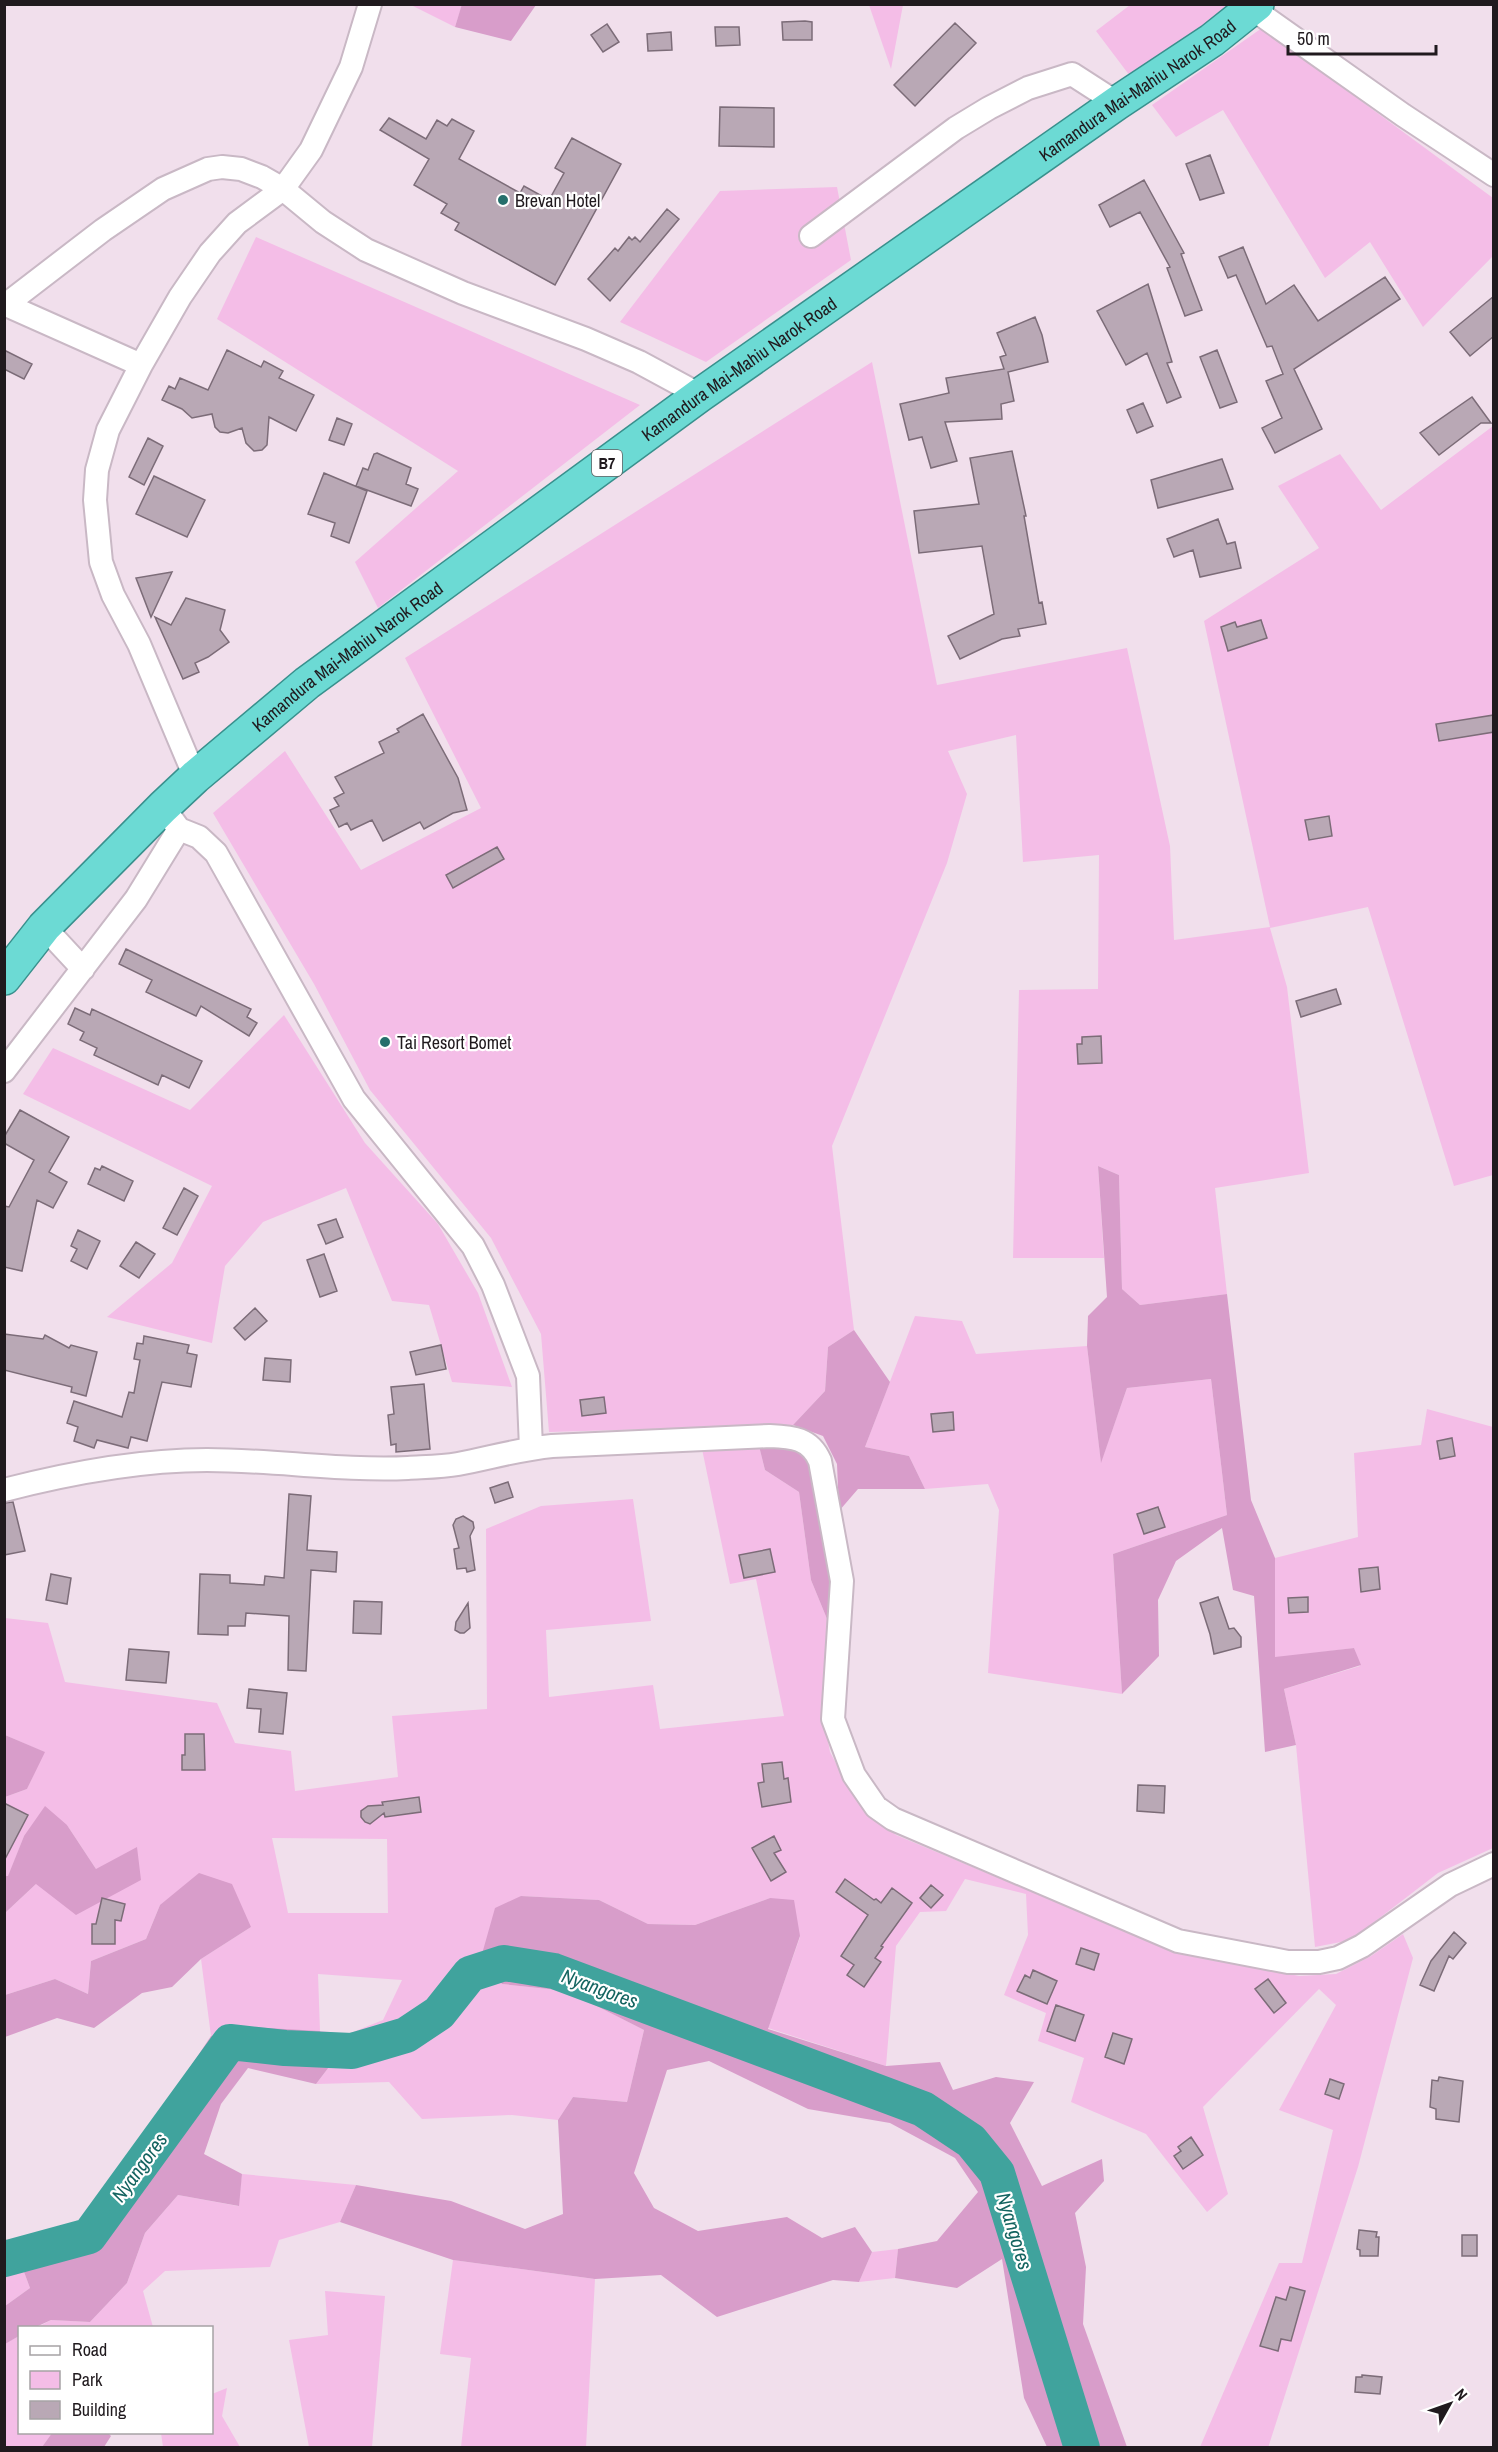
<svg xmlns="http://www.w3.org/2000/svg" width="1498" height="2452" font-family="'Archivo Narrow',sans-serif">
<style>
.green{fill:#f4bde7;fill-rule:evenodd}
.forest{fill:#d89dca}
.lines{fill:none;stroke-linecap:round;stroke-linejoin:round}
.river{stroke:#40a39d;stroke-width:36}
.building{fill:#b9a8b5;stroke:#7c6c78;stroke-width:1.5}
.minor-casing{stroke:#c9b8c5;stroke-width:26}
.trunk-casing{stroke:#39908d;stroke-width:36}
.minor{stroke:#fff;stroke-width:22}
.trunk{stroke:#6cdad4;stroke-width:33}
.poi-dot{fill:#256f6c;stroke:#fff;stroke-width:2}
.labels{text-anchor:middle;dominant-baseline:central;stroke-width:4.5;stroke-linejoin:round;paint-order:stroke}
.shield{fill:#fff;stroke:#635f62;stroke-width:1.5}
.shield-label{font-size:16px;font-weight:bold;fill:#201a1e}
.street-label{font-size:18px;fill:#201a1e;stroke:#fff}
.poi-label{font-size:18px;fill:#201a1e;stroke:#fff;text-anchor:start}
.water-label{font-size:20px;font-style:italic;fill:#146460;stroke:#fff}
</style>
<rect width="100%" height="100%" fill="#f1dfec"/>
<path class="green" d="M411,5H462L455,27Z
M869,5H903L891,69Z
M1130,5H1234L1133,80L1096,31Z
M1262,28L1493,198V256L1423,327L1370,242L1325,278L1223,110L1176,137L1152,105Z
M837,187L851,260L706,362L620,322L720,191Z
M256,237L640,405L378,608L355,562L458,471L217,319Z
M872,362L937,685L1127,648L1170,846L1174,940L1270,927L1204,621L1319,548L1278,486L1340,454L1381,510L1493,426V1175L1454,1186L1368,907L1270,928L1287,987L1309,1173L1215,1188L1227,1294L1140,1305L1122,1289L1119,1175L1098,1166L1104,1258H1013L1019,990L1098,989L1099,855L1023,862L1016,735L948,751L967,794L947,863L832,1146L854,1330L828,1347L825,1391L793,1425L549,1432L541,1334L491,1238L370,1090L314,984L213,813L285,751L361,870L481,808L405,658Z
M284,1015L365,1143L438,1224L478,1293L512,1387L452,1382L429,1305L392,1301L346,1188L263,1222L225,1266L212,1343L107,1317L172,1263L212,1186L23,1094L53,1048L190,1110Z
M915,1316L962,1321L976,1354L1087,1346L1101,1462L1127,1388L1211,1379L1227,1515L1113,1554L1122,1694L988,1673L999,1510L988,1484L925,1489L909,1456L865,1447Z
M1427,1409L1493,1427V1848L1438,1873L1351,1940L1315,1947L1296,1745L1284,1689L1360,1666L1354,1648L1275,1658V1558L1358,1537L1354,1453L1421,1445Z
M759,1446L765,1470L799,1492L811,1580L832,1631L823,1713L830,1752L852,1794L896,1835L1162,1946L1299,1976L1336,1974L1371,1956L1403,1934L1413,1958L1358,2167L1268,2448L1200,2447L1279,2263H1302L1333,2130L1279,2110L1336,2005L1319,1989L1203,2107L1228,2194L1207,2212L1146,2134L1071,2102L1084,2058L1038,2041L1046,2013L1004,1995L1028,1935L1026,1894L965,1879L946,1911L920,1912L896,1946L886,2066L768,2028L800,1937L770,1898L695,1925L648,1924L599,1900L521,1896L502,1984L567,1991L644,2030L627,2102L573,2097L558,2120L512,2115L422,2119L389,2082L316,2084L332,2063L249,2027L211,2036L201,1959L251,1927L160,1905L146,1939L91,1961L88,1994L55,1979L5,1995V1913L36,1884L96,1869L67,1825L24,1836L8,1877L5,1876V1797L27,1789L44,1752L5,1735V1618L48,1623L65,1682L217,1703L235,1743L291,1751L295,1791L398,1777L392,1716L487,1709L486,1529L541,1506L633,1499L651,1621L546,1630L549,1697L653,1685L660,1729L784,1716L756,1579L730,1584L702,1449ZM272,1838L387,1839L388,1913H288ZM318,1974L402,1980L383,2020L348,2034L320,2031Z
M242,2174L356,2185L340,2222L279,2240L270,2267L165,2271L143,2291L153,2327L36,2328L51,2320L90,2322L127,2283L145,2233L178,2195L238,2206Z
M4,2237L14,2245L30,2288L5,2306Z
M898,2249L895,2278L859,2282L872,2252Z
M453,2260L595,2279L586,2447H461L471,2358L440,2354Z
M325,2291L385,2296L372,2447H309L289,2340L328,2335Z
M19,2336L20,2432L52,2433L42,2447H5L4,2344Z
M227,2388L222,2416L240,2447H163L161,2433L212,2432V2394Z"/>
<path class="forest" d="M462,4H536V5L511,41L455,27Z
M1098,1166L1119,1175L1122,1289L1140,1305L1227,1294L1251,1500L1275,1558V1657L1354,1648L1361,1665L1284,1689L1296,1745L1265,1752L1254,1596L1233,1590L1222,1528L1176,1561L1158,1600L1159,1656L1122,1694L1113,1554L1227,1515L1211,1379L1127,1388L1101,1463L1087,1346L1088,1316L1107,1297Z
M854,1330L890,1382L865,1447L909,1456L925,1489H858L839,1511L837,1464L823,1436L793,1425L825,1391L828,1347Z
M759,1446L797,1448L813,1465L837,1580L832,1631L811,1580L799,1492L765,1470Z
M5,1735L45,1752L27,1789L5,1797Z
M45,1806L67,1825L96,1869L137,1847L141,1880L76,1915L36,1884L5,1913V1876H8L24,1836Z
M199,1873L232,1884L251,1927L201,1959L172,1987L142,1993L94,2028L57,2018L5,2037V1995L55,1979L88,1994L91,1961L146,1939L160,1905Z
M521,1896L599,1900L648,1924L695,1925L770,1898L794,1900L800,1936L768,2029L886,2066L940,2062L953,2090L996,2077L1034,2082L1010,2123L1042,2186L1102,2159L1104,2181L1075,2213L1086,2267L1083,2324L1127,2447H1047L1024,2398L1002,2259L957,2288L895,2278L898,2249L937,2241L978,2192L955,2158L890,2123L808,2109L709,2061L667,2070L634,2173L654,2208L698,2231L787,2217L822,2238L855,2227L872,2252L859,2282L833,2280L717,2317L661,2275L595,2279L453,2260L340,2222L356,2185L451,2201L525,2229L563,2214L558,2120L573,2097L627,2102L644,2030L567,1991L502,1984L482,1954L495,1908Z
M249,2027L320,2031L332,2063L316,2084L248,2068L221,2104L204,2154L242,2174L239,2206L178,2195L145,2233L127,2283L90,2322L51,2320L36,2327L20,2328L19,2336L5,2344V2306L30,2288L14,2245L79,2221L114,2182L211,2036Z
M52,2433H108L111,2436L104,2447H42Z"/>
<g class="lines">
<path class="river" d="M4,2259L89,2236L230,2042L285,2048L352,2051L406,2035L439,2013L470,1974L504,1963L554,1971L923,2109L971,2141L997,2173L1082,2448"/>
</g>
<path class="building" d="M805,21L812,22V40H783L782,22Z
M955,23L976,43L915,106L894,85Z
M607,24L619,42L603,52L591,35Z
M715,27H739L740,45L716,46Z
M671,32L672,50L648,51L647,34Z
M720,107L774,108V147L719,146Z
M389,118L426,139L437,120L447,126L452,119L474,131L459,159L520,193L524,186L549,200L564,173L555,168L572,138L621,164L555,285L455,230L459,223L441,213L447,204L414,185L429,159L380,130Z
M1210,155L1224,193L1200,200L1186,164Z
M1144,180L1184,253L1181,254L1202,310L1185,316L1167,268L1170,267L1140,212L1110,227L1099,205Z
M667,209L679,219L610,301L588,279L615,248L618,251L629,237L632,240L635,237L640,242Z
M1243,247L1266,304L1294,285L1318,321L1385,277L1400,299L1294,369L1322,429L1275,453L1262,428L1282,418L1266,381L1283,374L1272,346L1267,347L1236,275L1228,278L1219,257Z
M1148,284L1172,362L1167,363L1181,397L1167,403L1147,353L1126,365L1097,311Z
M1494,296V336L1470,356L1450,332Z
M1035,317L1042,335L1048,362L1008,372L1014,401L1001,404L1002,419L945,422L957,461L931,468L922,437L909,440L900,404L949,393L946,378L1004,369L1000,357L1006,355L997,333Z
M4,350L32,364L24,379L4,369Z
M227,350L261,367L264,361L283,371L279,378L314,395L296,431L269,417L267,445L262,450L254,451L246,443L242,428L228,433L220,432L215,427L212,414L192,418L182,409L162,400L169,386L175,389L180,378L208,390Z
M1217,350L1237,402L1220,408L1200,357Z
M1472,397L1491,423H1481L1439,455L1420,433Z
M1143,403L1153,426L1137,433L1127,410Z
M337,418L352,424L344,445L329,440Z
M148,438L163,446L144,485L129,477Z
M1012,451L1026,516H1024L1039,603L1042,602L1046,624L1018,629L1020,636L1002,639L960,659L948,636L994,614L982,546L919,553L914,511L979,504L970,458Z
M377,453L411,468L406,484L418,489L411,506L356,486L363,468L368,470L374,454Z
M1222,459L1233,489L1158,508L1151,480Z
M324,473L367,491L349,543L331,536L335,523L308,514Z
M154,476L205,500L187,537L136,514Z
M1218,519L1227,544L1235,542L1241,568L1200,577L1193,550L1174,557L1167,539Z
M172,572L151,617L136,578Z
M186,598L225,610L220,630L229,642L208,657L195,663L199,672L183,679L155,617L171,625Z
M1261,620L1267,638L1228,651L1221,627L1235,622L1237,627Z
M423,714L458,778L467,810L453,813L424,829L420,822L383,841L372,820L351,830L347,823L339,827L330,810L339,806L334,798L344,793L335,777L384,753L379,742L399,732L397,729Z
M1494,715V732L1439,741L1436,724Z
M1329,816L1332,836L1309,840L1305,820Z
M497,847L504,859L453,888L446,875Z
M126,949L251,1009L247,1017L257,1023L249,1036L201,1006L196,1016L146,992L152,980L119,964Z
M1336,989L1341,1004L1301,1017L1296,1001Z
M75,1008L90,1015L92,1009L202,1061L189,1088L162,1075L158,1085L94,1055L97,1048L80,1040L84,1032L68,1024Z
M1101,1036L1102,1063L1078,1064L1077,1044H1082V1037Z
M20,1110L69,1137L49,1172L67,1182L53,1208L37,1200L22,1271L4,1267V1206L9,1207L34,1160L4,1143V1137Z
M102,1166L133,1181L124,1201L88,1184L95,1168L100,1170Z
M184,1188L198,1196L177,1235L163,1228Z
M336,1219L343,1237L326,1244L318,1225Z
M78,1230L100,1241L87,1269L71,1261L77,1249L71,1246Z
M136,1242L155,1254L139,1278L120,1266Z
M324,1254L337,1291L320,1297L307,1260Z
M255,1308L267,1321L245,1340L234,1328Z
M4,1334L43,1339L45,1335L69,1348L71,1345L97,1352L86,1396L71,1392L72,1387L4,1370Z
M144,1336L189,1345L187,1353L197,1355L191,1387L162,1382L147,1441L131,1437L128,1448L97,1440L94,1448L74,1441L78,1427L67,1423L74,1401L122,1417L129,1392L134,1393L140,1360L134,1359L137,1343L143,1344Z
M441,1345L446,1369L416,1375L410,1352Z
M265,1358L291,1360L290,1382L263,1380Z
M424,1384L430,1449L396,1452V1444L391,1445L388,1415L394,1414L391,1387Z
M604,1397L606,1413L582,1416L580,1400Z
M953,1412L954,1430L933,1432L931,1414Z
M1452,1438L1455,1456L1440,1459L1437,1441Z
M508,1482L513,1497L495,1503L490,1488Z
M289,1494L311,1496L307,1550L337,1552L336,1572L311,1570L306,1671L288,1670L289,1616L246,1613L245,1626H228V1635L198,1634L200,1574L230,1575V1583L264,1585L265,1576L284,1578Z
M13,1502L25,1551L4,1555V1503Z
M1158,1507L1165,1527L1144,1534L1137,1514Z
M463,1516L473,1522L474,1528L470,1536L475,1570L467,1572L466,1568L457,1569L454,1549L459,1548L453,1525L456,1519Z
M770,1549L775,1572L744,1578L739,1555Z
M1378,1567L1380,1589L1361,1592L1359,1569Z
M51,1574L71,1578L67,1604L46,1600Z
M1218,1597L1229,1629L1234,1628L1241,1637V1647L1214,1654L1210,1634L1200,1603Z
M1308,1597V1612L1289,1613L1288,1598Z
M354,1601L382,1602L381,1634L353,1633Z
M468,1603L470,1628L464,1633H460L455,1630L456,1622Z
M129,1649L169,1652L166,1683L126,1680Z
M249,1689L287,1693L283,1734L259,1732L261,1709L247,1708Z
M185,1734H204L205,1770H182V1755H185Z
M782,1762L784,1779L788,1778L791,1802L762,1807L758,1783L764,1782L762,1764Z
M1138,1785L1165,1786L1164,1813L1137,1811Z
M419,1797L421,1812L385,1817L384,1813L370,1824L365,1822L361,1817V1811L368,1806L383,1805L382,1802Z
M4,1803L28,1815L4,1861Z
M774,1836L781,1850L774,1853L786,1872L771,1881L752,1848Z
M845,1879L874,1900L876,1899L881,1903L892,1888L912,1903L881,1946L883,1947L875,1958L881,1962L864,1987L847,1975L854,1965L841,1956L868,1915L836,1892Z
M931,1885L943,1895L931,1908L920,1898Z
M102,1898L125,1904L121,1921L115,1920V1944H92V1924H96Z
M1454,1932L1466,1943L1453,1959L1449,1956L1434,1991L1420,1985L1431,1961Z
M1081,1948L1099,1954L1094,1970L1076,1964Z
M1033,1970L1057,1981L1047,2004L1017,1991L1025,1975L1030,1978Z
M1268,1979L1286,2003L1274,2013L1255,1989Z
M1056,2005L1084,2015L1075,2041L1047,2031Z
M1113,2033L1132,2039L1124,2064L1105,2057Z
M1439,2077L1463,2081L1459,2122L1436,2119V2109L1430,2107L1432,2080L1438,2081Z
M1330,2079L1344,2084L1339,2099L1325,2094Z
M1191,2137L1203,2155L1183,2169L1174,2156L1181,2151L1178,2147Z
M1359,2230L1377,2232L1376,2237H1379L1378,2256H1360V2250L1357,2249Z
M1462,2235H1477V2256H1462Z
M1290,2287L1305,2291L1291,2341L1281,2339L1278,2351L1260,2346L1276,2297L1286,2300Z
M1362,2375L1382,2377L1380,2394L1355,2392L1356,2377H1362Z"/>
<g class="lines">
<g class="minor-casing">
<path id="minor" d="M1253,9L1403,115L1494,175
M811,236L956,128L989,108L1028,88L1072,74L1117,103
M4,304L141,365
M4,306L103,230L163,189L208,169L222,167L241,169L262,177L283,189L323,222L366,250L463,293L586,339L639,362L700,395
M195,777L139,644L113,595L101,562L95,500L97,470L108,430L141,365L180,297L210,253L237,223L283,189L311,150L351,67L370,4
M163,807L179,829L199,837L216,853L354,1099L473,1246L493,1285L528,1376L531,1448
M44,927L83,969
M4,1071L136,899L179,829
M4,1490C70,1473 139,1460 207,1460C274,1460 341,1471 408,1468C424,1467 442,1467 458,1464C490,1458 520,1449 552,1446L770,1436C793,1437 810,1438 820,1461L842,1581L833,1719L854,1775L876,1807L893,1819L1178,1941L1288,1962H1319L1338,1958L1362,1946L1450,1885L1494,1864"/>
</g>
<g class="trunk-casing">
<g id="trunk">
<path id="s1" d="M4,978L44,927L163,807L195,777L307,683L700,395L1117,103L1212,40L1257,4"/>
</g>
</g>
<use href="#minor" class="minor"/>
<use href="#trunk" class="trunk"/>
</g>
<g class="poi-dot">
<circle cx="503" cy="200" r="6"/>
<circle cx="385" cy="1042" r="6"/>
</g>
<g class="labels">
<rect class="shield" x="592" y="450" width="30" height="26" rx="4.5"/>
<g class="shield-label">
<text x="607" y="463">B7</text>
</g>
<g class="street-label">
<text stroke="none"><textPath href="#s1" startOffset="1444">Kamandura Mai-Mahiu Narok Road</textPath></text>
<text stroke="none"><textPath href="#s1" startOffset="958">Kamandura Mai-Mahiu Narok Road</textPath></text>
<text stroke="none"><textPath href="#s1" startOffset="472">Kamandura Mai-Mahiu Narok Road</textPath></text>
</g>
<g class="poi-label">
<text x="515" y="200">Brevan Hotel</text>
<text x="397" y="1042">Tai Resort Bomet</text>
</g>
<g class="water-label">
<text transform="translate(600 1988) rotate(20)">Nyangores</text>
<text transform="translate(139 2167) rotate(-54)">Nyangores</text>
<text transform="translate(1015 2231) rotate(73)">Nyangores</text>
</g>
</g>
<rect width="1498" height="2452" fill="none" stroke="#201a1e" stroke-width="12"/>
<rect x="18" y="2326" width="195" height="108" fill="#ffffff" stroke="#a6a3a5" stroke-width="1.5"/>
<rect x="30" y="2346" width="30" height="9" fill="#ffffff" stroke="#a6a3a5" stroke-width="1.5"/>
<text x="72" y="2356" font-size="18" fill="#201a1e">Road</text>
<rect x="30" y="2371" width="30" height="18" fill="#f4bde7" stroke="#a6a3a5" stroke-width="1.5"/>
<text x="72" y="2386" font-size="18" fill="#201a1e">Park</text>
<rect x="30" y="2401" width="30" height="18" fill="#b9a8b5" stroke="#a6a3a5" stroke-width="1.5"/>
<text x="72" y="2416" font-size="18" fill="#201a1e">Building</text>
<g transform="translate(1450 2404) rotate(50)" stroke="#ffffff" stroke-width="4.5" paint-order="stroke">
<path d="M0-4.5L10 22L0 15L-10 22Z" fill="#201a1e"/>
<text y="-9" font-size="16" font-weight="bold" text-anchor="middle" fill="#201a1e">N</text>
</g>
<path d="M1288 45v9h148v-9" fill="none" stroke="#201a1e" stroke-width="3"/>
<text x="1297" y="45" font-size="18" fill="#201a1e" stroke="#ffffff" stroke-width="4.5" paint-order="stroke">50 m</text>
</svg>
